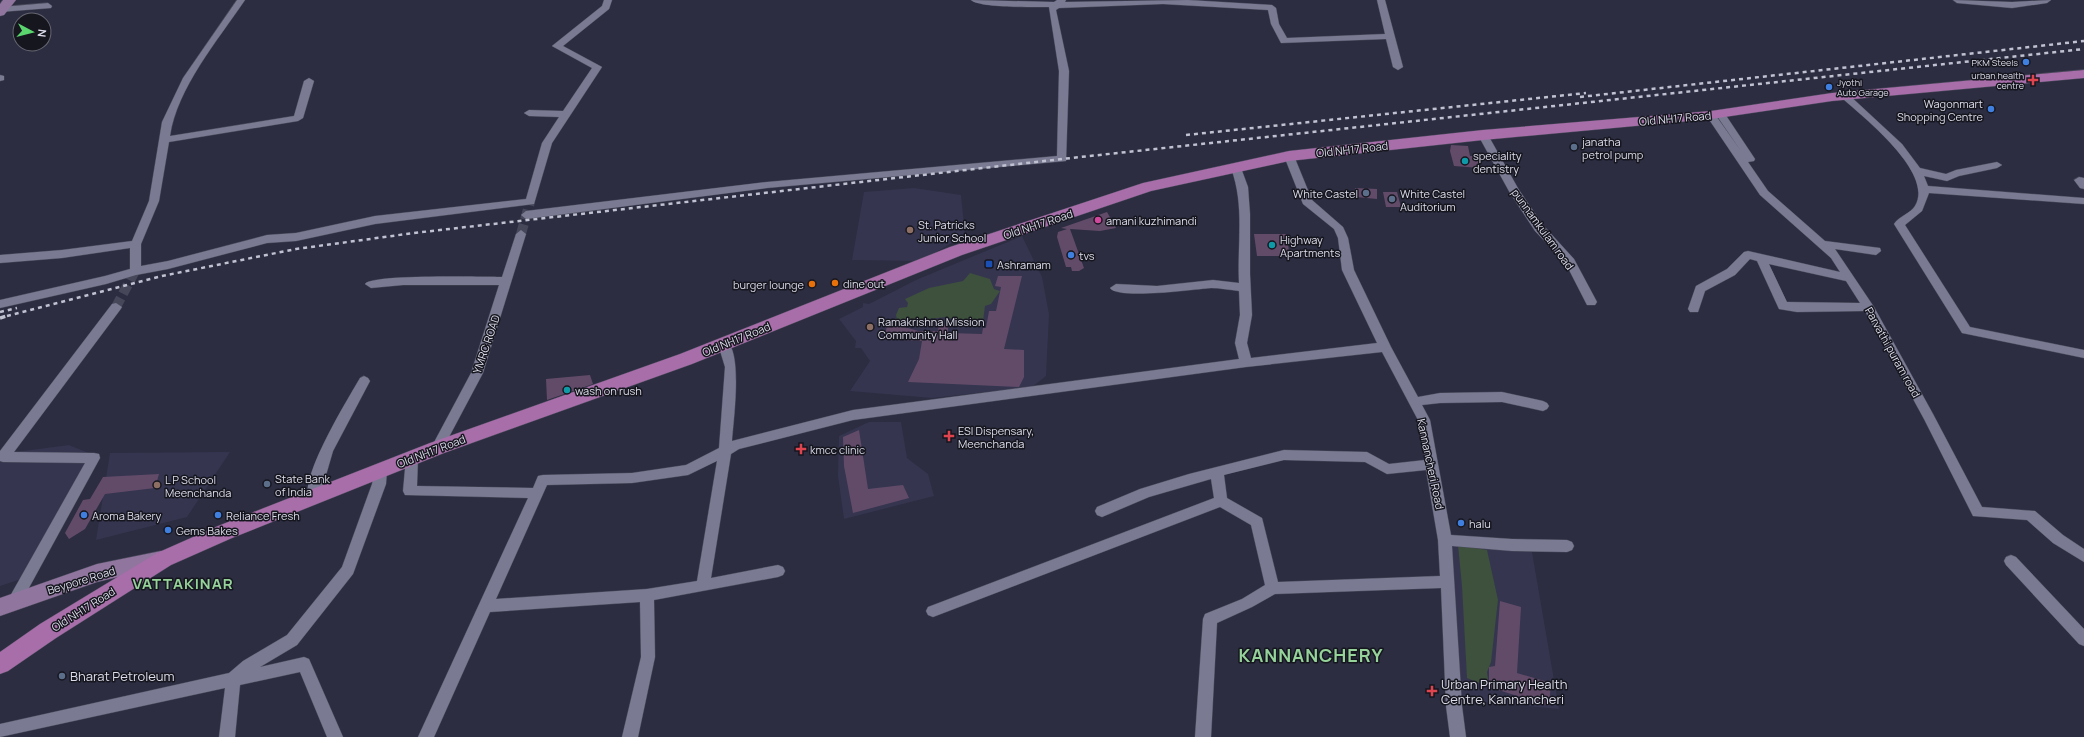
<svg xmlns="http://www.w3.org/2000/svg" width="2084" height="737" font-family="Manrope,sans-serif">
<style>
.built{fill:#353550}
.green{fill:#3d513d}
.building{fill:#624b69}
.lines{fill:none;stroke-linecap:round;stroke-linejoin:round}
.street-tunnel{stroke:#47475a;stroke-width:10;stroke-dasharray:10 5;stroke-linecap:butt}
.street-casing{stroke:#49495a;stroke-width:1}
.secondary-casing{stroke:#49495a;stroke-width:1}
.primary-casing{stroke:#49495a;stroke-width:1}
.street{fill:#7a7b93;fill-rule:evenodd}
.secondary{fill:#90759e;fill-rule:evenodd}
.primary{fill:#a76ea9;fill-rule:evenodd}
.rail-far1{stroke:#c1c2d1;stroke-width:2.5;stroke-dasharray:4 4;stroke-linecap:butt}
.rail{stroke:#c1c2d1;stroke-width:3.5;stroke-dasharray:5.5 5.5;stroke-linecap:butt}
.shop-dot{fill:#3f7fe0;stroke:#16161f;stroke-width:1.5}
.health-dot{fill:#e0444e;stroke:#16161f;stroke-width:1.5}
.service-dot{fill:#5c6f8a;stroke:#16161f;stroke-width:1.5}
.culture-dot{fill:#0f9aa8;stroke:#16161f;stroke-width:1.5}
.hotel-dot{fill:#d1479c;stroke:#16161f;stroke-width:1.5}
.education-dot{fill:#8d6e63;stroke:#16161f;stroke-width:1.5}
.transit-dot{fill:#1a4fb4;stroke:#16161f;stroke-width:1.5}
.food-dot{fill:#e8710a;stroke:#16161f;stroke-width:1.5}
.labels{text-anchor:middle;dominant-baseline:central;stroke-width:3;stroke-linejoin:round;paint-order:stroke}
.far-poi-label{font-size:9px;fill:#ddddeb;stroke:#16161f;text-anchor:end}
.poi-label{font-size:11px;fill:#ddddeb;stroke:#16161f;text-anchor:start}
.street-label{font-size:11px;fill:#ddddeb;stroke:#16161f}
.near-poi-label{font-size:13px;fill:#ddddeb;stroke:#16161f;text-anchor:start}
.district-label{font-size:15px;font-weight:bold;letter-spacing:1px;fill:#96d39a;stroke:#16161f}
.near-district-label{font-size:18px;font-weight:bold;letter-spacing:1px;fill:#96d39a;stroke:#16161f}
</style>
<rect width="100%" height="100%" fill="#2c2d41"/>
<path class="built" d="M914,188L961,195L965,235L921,261L852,260L864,192Z
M1022,236L1042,277L1049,314L1046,376L1032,387L932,398L850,391L870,361L861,348H855L856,341L839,319L863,307V303L869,304L916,280Z
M869,422H901L907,458L928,474L934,496L844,519L838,476L839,436Z
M69,445L96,456L21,579L0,586V454Z
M230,452L187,517L96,540L110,453Z
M1450,542L1532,552L1559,709L1459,700Z"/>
<path class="green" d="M970,273L990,279L994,289L1000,291L991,304L985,306L983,321L976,319L964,323L946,317L912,321L897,320L896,315L899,308L907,307L908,303L905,299L929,288L963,281Z
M1458,545L1487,550L1498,600L1491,662L1487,672L1489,687L1467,678L1462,586Z"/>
<path class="building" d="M1451,145L1468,146L1470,156H1477L1480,168L1454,166L1450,151Z
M1355,188L1377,189V199L1356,197Z
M1383,192H1397L1401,207H1386Z
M1107,212L1116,228L1100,231L1070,229L1084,268L1079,271H1072L1071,267H1066L1057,237L1058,232L1067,229L1061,228Z
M1254,234H1286L1290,256H1257Z
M998,276H1022L1004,349L1024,350V377L1019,387L908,382L919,359L922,341L884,339L888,322L918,331H938L939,324L948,325V333L982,334L983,328H986L989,311H996L1001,287L995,286Z
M590,375L593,384L547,400L546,379Z
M859,430L868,489L903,485L909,498L853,513L844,466L843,437Z
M159,474L155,488L105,494L85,529L69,539L65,533L83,500L90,499L103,477Z
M1500,601L1521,607L1517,673L1551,683L1549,706L1489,687V667L1495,666Z"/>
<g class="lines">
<path class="street-tunnel" d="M521,234L530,202
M116,307L135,271"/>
<g class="street-casing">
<path id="street" d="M237,0H245C218,40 177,88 170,136L294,116L304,81L309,78L314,81L303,118L298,121L169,142L159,201L141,244V266L168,261L267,235L296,233L375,216L526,199L542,143L559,117L529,116L524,113L529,110L563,111L592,68L552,46L602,6L604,0H612L609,9L563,46L602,67L552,143L534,204L375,224L296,241L267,243L168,269L136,275L106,284L0,308V300L105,276L130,269V248L62,258L0,263V255L62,250L132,241L149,201L162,122L183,78Z
M971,0L1054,2L1057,0H1066L1065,2L1188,0L1272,5L1276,8L1279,24L1287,38L1385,34L1377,0H1385L1403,67L1398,70L1393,67L1386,39L1281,43L1271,24L1268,10L1163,4L1059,8L1056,10L1069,71L1066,161L767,188L526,219L521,215L526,211L767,182L1057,156L1059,71L1049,7C1035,7 979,8 971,0Z
M1953,0L2012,2L2051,0L2047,3L2012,8L1957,3Z
M48,3L52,6L51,8L0,12L1,7Z
M0,75L4,76V80L0,81Z
M1845,93L1848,94L1902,144L1920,168L1946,174L1956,170L1997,162L2002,165L1997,168L1959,176L1947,181L1924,176L1928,186L2084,198V204L1929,193L1922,211L1905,225L1970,327L2084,350V358L1962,333L1894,224C1899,216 1910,214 1915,206C1935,173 1863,117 1842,98L1840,96Z
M1711,112L1714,113L1741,151L1717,116L1719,114H1725L1755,159L1754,161L1748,162L1768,191L1825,241L1880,248L1881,251L1876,255L1835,249L1874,307L1933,414L1982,507L2035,511L2063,535L2084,549V562L2053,543L2027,520L1973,516L1924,419L1865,311L1797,312L1779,309L1757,261L1750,259L1735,275L1705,291L1698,312H1690L1688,309L1696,286L1727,269L1744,252L1748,251L1840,272L1831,258L1760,195L1706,115ZM1769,264L1846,281L1860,303L1787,302Z
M1483,132L1488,135L1519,190L1543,225L1574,259L1597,302L1595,305H1587L1566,264L1535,231L1510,193L1478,135Z
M1289,153L1294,156L1312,200L1343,227L1348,238L1354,270L1391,347L1418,397L1440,393L1502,392L1543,401L1547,403L1549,406L1547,409L1543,411L1502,402L1440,403L1422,405L1430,420L1451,535L1512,539L1567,540L1572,542L1574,546L1572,550L1567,552L1512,551L1452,546L1462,706L1466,737H1450L1446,706L1441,588L1275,594L1252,607L1217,623L1211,737H1195L1203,619L1205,614L1242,599L1265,585L1251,525L1220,507L933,617L928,615L926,611L928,607L1214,498L1211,479L1149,497L1102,517L1097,515L1095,511L1097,507L1140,489L1189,474L1284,450L1367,452L1389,464L1425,460L1418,420L1382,352L1246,367L853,420L739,449L731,454L711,578L778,565L783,567L785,571L783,575L778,577L654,600L655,657L638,737H622L641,657L640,602L490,612L434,737H418L528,498L405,495L403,491L406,458L407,454L412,453L417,454L418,458L417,486L533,488L538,476L543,475L632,473L686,465L719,448L725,367L718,344L724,340C744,346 733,423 732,441L853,410L1239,359L1235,343L1240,315L1239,291C1230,290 1220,288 1211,288C1196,289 1118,300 1110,288L1116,284L1157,286L1213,280L1239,283C1237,244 1245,206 1231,168L1236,165L1241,168L1248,187L1250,214V274L1252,315L1247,343L1251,358L1377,343L1342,270L1338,238L1334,229L1303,204L1284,156ZM1284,460L1365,462L1387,474L1426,470L1438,540L1440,576L1278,582L1262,518L1227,498L1224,475ZM717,461L697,581L647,589L496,599L547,485L632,483L688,475Z
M2079,177L2084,178V189L2080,188L2074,180Z
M521,230L526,234L483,373L441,452L437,453L433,452L431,448L471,373L499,285H403L371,288L365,284C371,274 484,277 502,277L516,234Z
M116,303L122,307L120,310L14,452L94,453L99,454L100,458L19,606L14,608L9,606L7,602L9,598L85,463L3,462L0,461V451L112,304Z
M364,376L368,378L370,381L333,451L319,499L314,500L309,499C299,478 348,399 360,378Z
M381,465L386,466L387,470L386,484L353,574L297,645L260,667L304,657L309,659L343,737H327L300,672L240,685L235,737H219L225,688L0,737V724L229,673L243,661L287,635L342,567L372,484L376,466Z
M2011,555L2016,557L2084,629V646L2079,644L2006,565L2004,561L2006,557Z"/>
</g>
<g class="secondary-casing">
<path id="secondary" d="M3,0H16L4,15L0,16V4Z
M161,551L168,553L171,559L168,565L97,582L0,616V598L97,564Z"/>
</g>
<g class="primary-casing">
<path id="primary" d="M2084,70V78L1832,101L1711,119L1483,140L1289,161L1151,191L962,255L692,364L444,453L232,538L171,565L56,638L8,671L0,674V652L40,624L157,553L218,526L430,443L680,354L950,247L1143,183L1289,151L1483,130L1711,111L1832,93Z"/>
</g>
<use href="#street" class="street"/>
<use href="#secondary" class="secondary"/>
<use href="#primary" class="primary"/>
<path class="rail-far1" d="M1580,97L2084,41
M1186,135L1586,93
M0,312L17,308
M7,316L162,276L296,249L414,233L1062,159L2084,49"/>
<path class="rail" d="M0,318L10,315"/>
</g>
<g class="shop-dot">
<circle cx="2026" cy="62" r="4"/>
<circle cx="1829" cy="87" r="4"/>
<circle cx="1991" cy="109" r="4"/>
<circle cx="1071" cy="255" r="4"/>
<circle cx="84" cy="515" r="4"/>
<circle cx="218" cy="515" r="4"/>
<circle cx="1461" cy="523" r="4"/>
<circle cx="168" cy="530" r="4"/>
</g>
<g class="health-dot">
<path d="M2031 74h4v4h4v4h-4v4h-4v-4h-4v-4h4z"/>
<path d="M947 430h4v4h4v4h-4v4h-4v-4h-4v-4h4z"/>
<path d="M799 443h4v4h4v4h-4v4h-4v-4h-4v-4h4z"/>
<path d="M1430 685h4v4h4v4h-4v4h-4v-4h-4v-4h4z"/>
</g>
<g class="service-dot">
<circle cx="1574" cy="147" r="4"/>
<circle cx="1366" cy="193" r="4"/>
<circle cx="1392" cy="199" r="4"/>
<circle cx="267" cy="484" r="4"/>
<circle cx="62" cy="676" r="4"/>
</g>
<g class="culture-dot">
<circle cx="1465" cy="161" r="4"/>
<circle cx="1272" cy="245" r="4"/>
<circle cx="567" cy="390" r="4"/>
</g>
<circle class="hotel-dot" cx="1098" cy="220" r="4"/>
<g class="education-dot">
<circle cx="910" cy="230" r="4"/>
<circle cx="870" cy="327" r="4"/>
<circle cx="157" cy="485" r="4"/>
</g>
<rect class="transit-dot" x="985" y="260" width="8" height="8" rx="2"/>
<g class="food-dot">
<circle cx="835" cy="283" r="4"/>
<circle cx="812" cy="284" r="4"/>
</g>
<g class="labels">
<g class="far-poi-label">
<text x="2018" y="62">PKM Steels</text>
<text x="2024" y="75">urban health<tspan x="2024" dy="10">centre</tspan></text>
<text x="1837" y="82" text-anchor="start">Jyothi<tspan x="1837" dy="10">Auto Garage</tspan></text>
</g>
<g class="poi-label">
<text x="1983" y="103" text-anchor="end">Wagonmart<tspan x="1983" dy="13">Shopping Centre</tspan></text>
<text x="1582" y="141">janatha<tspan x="1582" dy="13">petrol pump</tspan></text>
<text x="1473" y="155">speciality<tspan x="1473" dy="13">dentistry</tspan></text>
<text x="1358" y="193" text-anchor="end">White Castel</text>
<text x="1400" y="193">White Castel<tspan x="1400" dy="13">Auditorium</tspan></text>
<text x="1106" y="220">amani kuzhimandi</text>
<text x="918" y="224">St. Patricks<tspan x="918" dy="13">Junior School</tspan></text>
<text x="1280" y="239">Highway<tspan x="1280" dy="13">Apartments</tspan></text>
<text x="1079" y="255">tvs</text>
<text x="997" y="264">Ashramam</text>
<text x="843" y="283">dine out</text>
<text x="804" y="284" text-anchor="end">burger lounge</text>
<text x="878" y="321">Ramakrishna Mission<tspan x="878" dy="13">Community Hall</tspan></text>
<text x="575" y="390">wash on rush</text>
<text x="958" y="430">ESI Dispensary,<tspan x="958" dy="13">Meenchanda</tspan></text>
<text x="810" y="449">kmcc clinic</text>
<text x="275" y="478">State Bank<tspan x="275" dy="13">of India</tspan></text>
<text x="165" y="479">L P School<tspan x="165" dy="13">Meenchanda</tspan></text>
<text x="92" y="515">Aroma Bakery</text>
<text x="226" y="515">Reliance Fresh</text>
<text x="1469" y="523">halu</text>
<text x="176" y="530">Gems Bakes</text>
</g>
<g class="street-label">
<text transform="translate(1675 118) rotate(-5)">Old NH17 Road</text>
<text transform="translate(1352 149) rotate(-6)">Old NH17 Road</text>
<text transform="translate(1038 224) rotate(-18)">Old NH17 Road</text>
<text transform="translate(1543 229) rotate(54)">punnamkulam road</text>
<text transform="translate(736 339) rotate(-22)">Old NH17 Road</text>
<text transform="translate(486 344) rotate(-71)">YMRC ROAD</text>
<text transform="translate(1893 352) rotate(61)">Parvathi puram road</text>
<text transform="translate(431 451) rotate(-21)">Old NH17 Road</text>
<text transform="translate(1431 464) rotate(78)">Kannancheri Road</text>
<text transform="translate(81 580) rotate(-17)">Beypore Road</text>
<text transform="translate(83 609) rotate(-32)">Old NH17 Road</text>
</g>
<g class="near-poi-label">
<text x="70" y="676">Bharat Petroleum</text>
<text x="1441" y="684">Urban Primary Health<tspan x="1441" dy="15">Centre, Kannancheri</tspan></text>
</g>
<g class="district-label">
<text x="183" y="583">VATTAKINAR</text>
</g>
<g class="near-district-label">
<text x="1311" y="655">KANNANCHERY</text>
</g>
</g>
<g transform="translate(32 32) rotate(97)"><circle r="19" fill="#16161f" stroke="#666671"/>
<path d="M0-3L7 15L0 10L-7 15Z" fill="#5bd56e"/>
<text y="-6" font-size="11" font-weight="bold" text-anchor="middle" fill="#ddddeb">N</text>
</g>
</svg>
